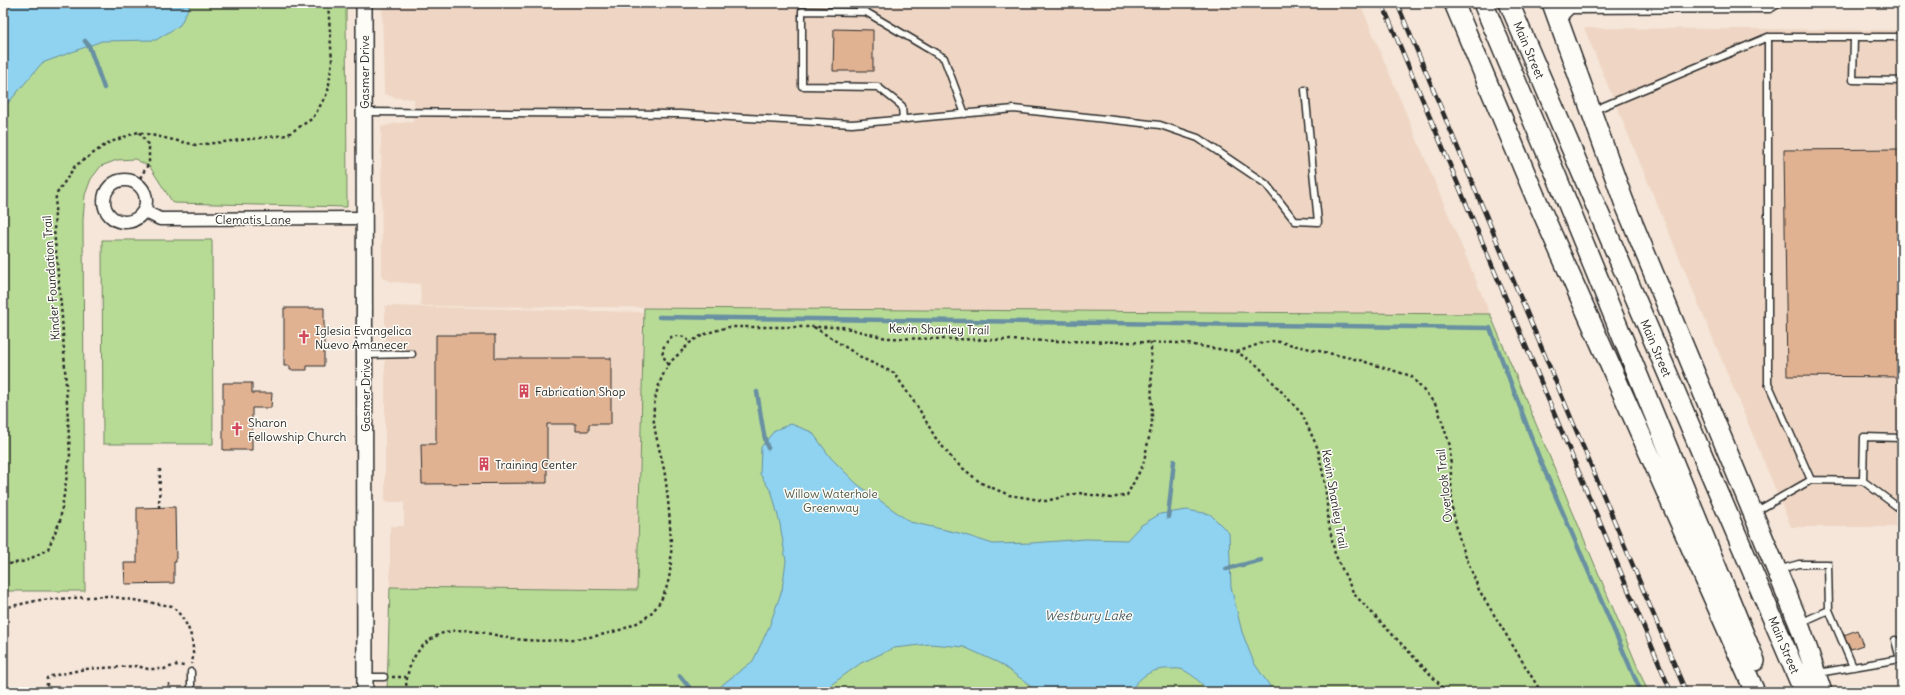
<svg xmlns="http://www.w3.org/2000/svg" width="1905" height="695" font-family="Delius,sans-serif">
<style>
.built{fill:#efd6c4}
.green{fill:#b7db95;stroke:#718360}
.water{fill:#8fd3f1;stroke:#6790a2}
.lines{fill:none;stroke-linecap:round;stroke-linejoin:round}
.stream{stroke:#6790a2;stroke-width:4.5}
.building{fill:#e1b292;stroke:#2b2b2b}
.service-casing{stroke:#2b2b2b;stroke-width:9}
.minor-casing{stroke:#2b2b2b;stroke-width:15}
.tertiary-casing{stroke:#2b2b2b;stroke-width:18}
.trunk-casing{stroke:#2b2b2b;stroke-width:22}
.path{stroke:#2b2b2b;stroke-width:2.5;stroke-dasharray:3 3;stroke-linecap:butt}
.service{stroke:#fdfcf7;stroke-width:6}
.minor{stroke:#fdfcf7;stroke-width:12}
.tertiary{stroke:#fdfcf7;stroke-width:15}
.trunk{stroke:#fdfcf7;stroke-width:19}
.rail-casing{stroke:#2b2b2b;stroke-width:4.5}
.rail{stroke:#fdfcf7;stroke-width:3;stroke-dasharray:9;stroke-linecap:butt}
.labels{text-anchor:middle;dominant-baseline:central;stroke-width:3;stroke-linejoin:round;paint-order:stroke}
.street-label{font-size:12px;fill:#2b2b2b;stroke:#fdfcf7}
.poi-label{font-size:12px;fill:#2b2b2b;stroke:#fdfcf7;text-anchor:start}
.park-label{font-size:12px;fill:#4e5746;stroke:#fdfcf7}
.water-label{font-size:13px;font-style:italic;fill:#495d66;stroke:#fdfcf7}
</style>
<rect width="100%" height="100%" fill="#f5e6d9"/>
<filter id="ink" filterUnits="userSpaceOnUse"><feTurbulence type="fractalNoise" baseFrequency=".025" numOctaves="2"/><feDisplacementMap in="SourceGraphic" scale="8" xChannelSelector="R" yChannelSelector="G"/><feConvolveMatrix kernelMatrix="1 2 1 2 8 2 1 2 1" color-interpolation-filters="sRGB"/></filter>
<g filter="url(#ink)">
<path class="built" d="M382,3H1360L1490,314L421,306L420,284L393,282L382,278L381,127L396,123L413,122L414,99L397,98L384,94Z
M1584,28L1902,30V527H1791Z
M385,306L643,312L637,590L390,587V526H404V502H385Z"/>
<path class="green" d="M3,3H346L347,207L173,203L150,167L135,159L117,160L101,166L91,179L85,195L83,220L85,591H3Z
M102,240H212L213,444H103Z
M644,308L1490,314L1648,692H387L390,587L637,590Z"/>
<path class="water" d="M3,3H191L180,25L156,40L102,41L42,63L3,109Z
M791,424L812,432L831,458L857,484L910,522L959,533L993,544L1032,543L1085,539L1127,540L1140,526L1160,514L1187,510L1210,514L1229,533L1231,587L1242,632L1254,663L1274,692H1209C1201,683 1194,675 1183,670C1179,668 1175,669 1171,669C1152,668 1140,676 1130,692H1036L1027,683L999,663L964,647L930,644L894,648L861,663L821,692H717L723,684L753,661L769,627L782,590L786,561L780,524L772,493L760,474L761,447L775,430Z"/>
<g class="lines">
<path class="stream" d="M85,41L89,46L104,88
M659,317L1490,328L1540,460L1641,692
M757,392C759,402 764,443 768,448
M1168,517L1174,461
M1226,569L1261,560
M680,676L693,692"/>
</g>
<path class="building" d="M834,29L873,30V71H833Z
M1902,149V377L1787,376L1784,150Z
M284,308H324V366H307V370H290V366H284Z
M436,335H495V358H611V424H589V431H576V424H547V483L422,484L421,444H436Z
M223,383H252V393H272L271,408H252V450H223Z
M175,507L176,562H174V583L125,584L124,563H137V508Z
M1857,630L1863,645L1851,649L1844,635Z"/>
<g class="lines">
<g class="service-casing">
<path id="service" d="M1768,37H1902
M1854,37L1853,80L1902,81
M1592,111L1768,37V383L1811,480
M364,112L680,114L852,124L1014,109L1160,125L1198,138L1266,184L1295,221L1318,222L1305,90
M903,120L902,106L878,87L802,86V11L866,12L944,58L965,114
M365,355L412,354
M1863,481L1864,437L1902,438
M1755,512L1811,480L1863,481L1899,508H1902
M1778,570L1799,564H1828L1829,610L1853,667
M1800,623L1829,610
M1818,673L1900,659L1895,640
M365,677H384
M191,692V672"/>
</g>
<g class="minor-casing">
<path id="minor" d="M1558,19L1570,7L1769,6L1774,3
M104 201a21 21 0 1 1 42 0a21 21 0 1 1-42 0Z
M144,211L160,219L365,218"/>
</g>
<g class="tertiary-casing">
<path id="tertiary" d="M364,3L365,692"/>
</g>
<g class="trunk-casing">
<path id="trunk" d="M1454,3L1535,196L1755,692
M1483,3L1556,175L1755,661
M1509,3L1804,692
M1552,3L1624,202L1799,624L1822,692"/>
</g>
<path class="path" d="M137,183L149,163V146L139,132
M814,327L864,359L894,373L919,409L935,437L954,461L981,483L1009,495L1046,501L1079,493L1111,498L1127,495L1143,465L1152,424L1151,342
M1237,352L1262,343L1275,341L1359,360L1411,376L1437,406L1450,446L1452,508L1460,541L1479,590L1541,692
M668,365C660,351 661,349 671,337C679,335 685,335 690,343
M159,508L160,469
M3,565L26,561L48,549L60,521L70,455L62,317L54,230L56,195L75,166L108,143L138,132L196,145L287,135L313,118L328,92L332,61L328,3
M3,608L40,600L107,596L172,606C189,622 196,641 192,664
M392,677H406
M47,692V678L52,676L85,669L137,666L148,669H164L176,665L184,666
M169,692V682
M406,692C406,675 410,659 422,647C451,616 489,637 525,640C559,643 630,637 653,611C670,592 672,567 671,543C670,520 668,497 665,475C662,457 656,440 654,423C652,403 658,382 668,366C671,360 678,355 683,350C686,347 690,342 694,340C705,333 717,330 729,327H842L886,338L1181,343L1237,352L1258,366L1302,414L1318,449L1325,484L1329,525L1335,554L1354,594L1447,692"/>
<use href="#service" class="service"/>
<use href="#minor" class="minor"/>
<use href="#tertiary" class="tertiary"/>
<use href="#trunk" class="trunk"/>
<g class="rail-casing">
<path id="rail" d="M1382,3L1671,692
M1397,3L1686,692"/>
</g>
<use href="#rail" class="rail"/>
</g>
</g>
<defs>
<g id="church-bare" transform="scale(1.08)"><path d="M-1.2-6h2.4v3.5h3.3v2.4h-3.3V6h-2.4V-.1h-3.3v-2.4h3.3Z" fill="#d1495b" stroke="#fdfcf7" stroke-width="2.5" paint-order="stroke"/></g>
<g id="building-bare" transform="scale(1.08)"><path d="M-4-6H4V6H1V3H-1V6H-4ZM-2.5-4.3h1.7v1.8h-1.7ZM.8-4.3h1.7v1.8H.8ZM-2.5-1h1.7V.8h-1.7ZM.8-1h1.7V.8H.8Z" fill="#d1495b" stroke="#fdfcf7" stroke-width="2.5" paint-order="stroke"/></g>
</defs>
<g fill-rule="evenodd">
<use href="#church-bare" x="304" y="337"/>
<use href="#building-bare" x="524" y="391"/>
<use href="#church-bare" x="237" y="429"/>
<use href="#building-bare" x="484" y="464"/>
</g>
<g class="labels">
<g class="street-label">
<text transform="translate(1529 50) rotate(67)">Main Street</text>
<text transform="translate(364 72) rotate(-90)">Gasmer Drive</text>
<text x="253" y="219">Clematis Lane</text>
<text transform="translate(51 278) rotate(-94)">Kinder Foundation Trail</text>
<text transform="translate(939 329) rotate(1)">Kevin Shanley Trail</text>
<text transform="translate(1656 348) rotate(67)">Main Street</text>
<text transform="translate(365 395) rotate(-90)">Gasmer Drive</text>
<text transform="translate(1444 486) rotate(-96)">Overlook Trail</text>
<text transform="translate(1335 499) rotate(80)">Kevin Shanley Trail</text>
<text transform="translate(1784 645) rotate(67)">Main Street</text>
</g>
<g class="poi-label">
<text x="315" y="330">Iglesia Evangelica<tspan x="315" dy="14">Nuevo Amanecer</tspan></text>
<text x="535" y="391">Fabrication Shop</text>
<text x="248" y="422">Sharon<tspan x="248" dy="14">Fellowship Church</tspan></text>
<text x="495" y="464">Training Center</text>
</g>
<g class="park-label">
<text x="831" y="493">Willow Waterhole<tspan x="831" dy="14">Greenway</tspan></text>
</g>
<g class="water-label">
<text x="1088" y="615">Westbury Lake</text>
</g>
</g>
<rect width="1905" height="695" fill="none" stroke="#fdfcf7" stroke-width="16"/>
<rect x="8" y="8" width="1889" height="679" fill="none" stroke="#2b2b2b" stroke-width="1.5" filter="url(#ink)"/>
</svg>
